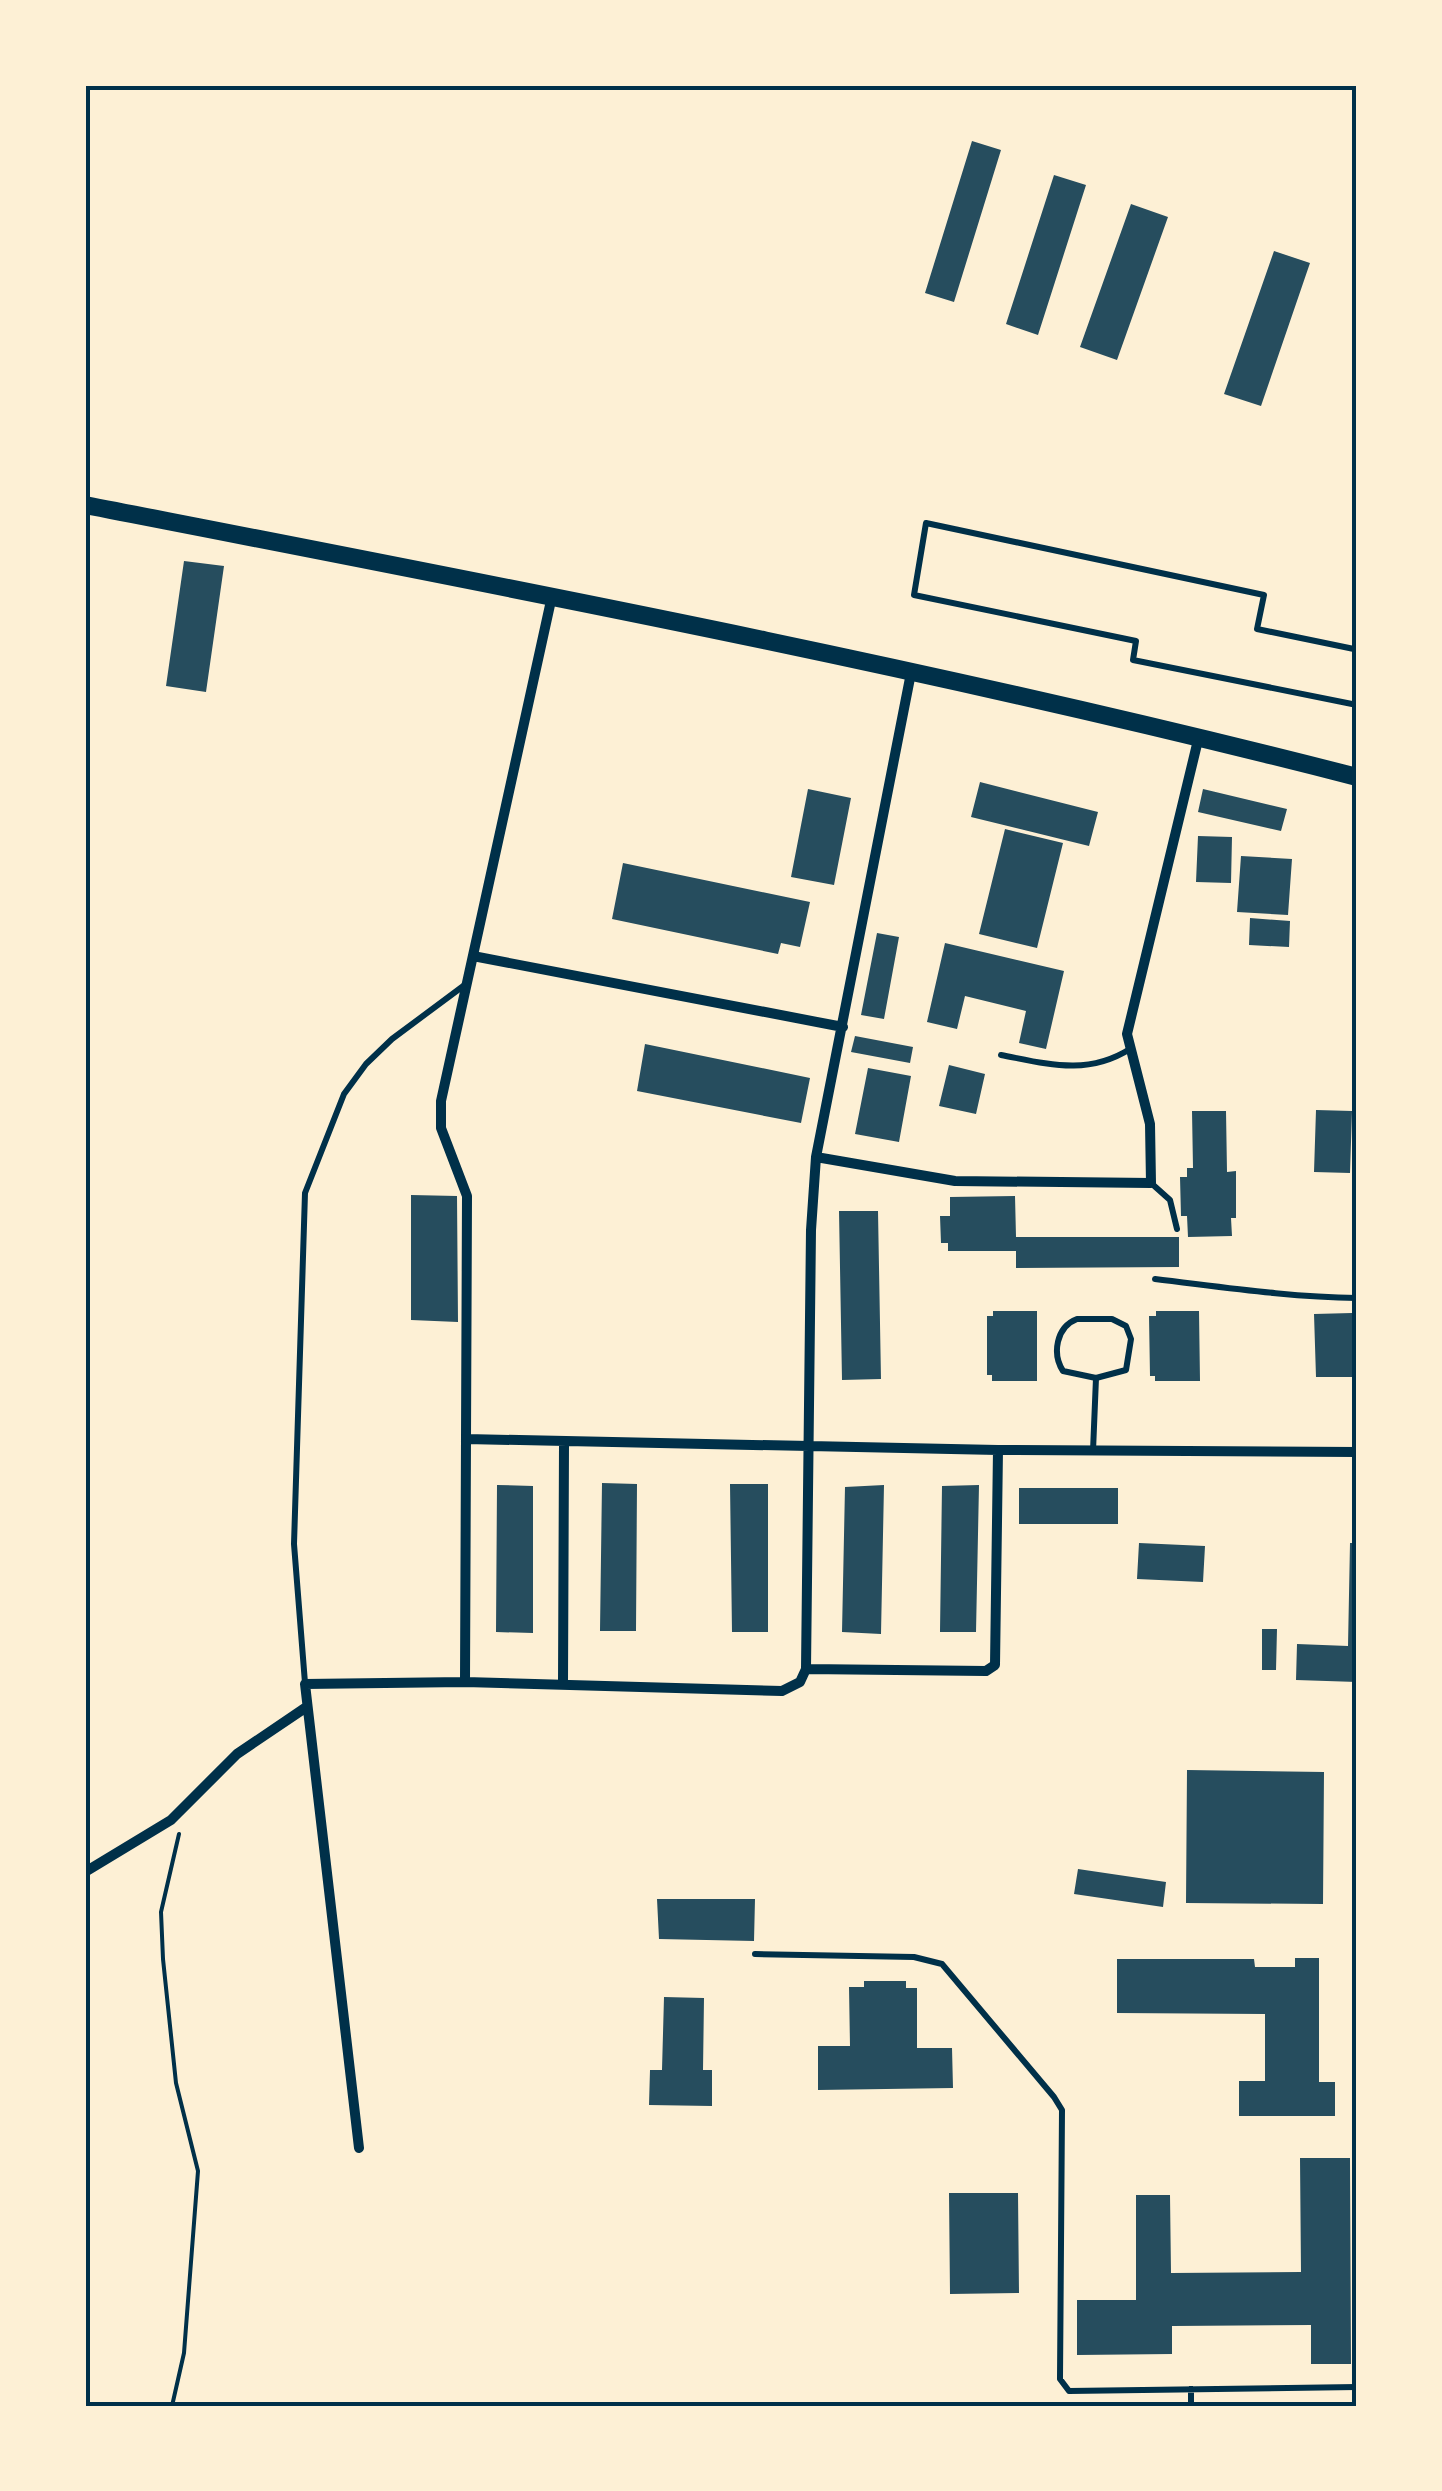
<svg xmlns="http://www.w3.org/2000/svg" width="1442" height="2491" font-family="'Open Sans',sans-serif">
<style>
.building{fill:#264d5e}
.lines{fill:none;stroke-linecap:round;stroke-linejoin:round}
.path{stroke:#003049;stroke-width:4}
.service{stroke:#003049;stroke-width:6}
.minor{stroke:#003049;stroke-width:10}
.secondary{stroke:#003049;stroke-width:18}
.neatline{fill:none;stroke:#003049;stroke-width:4}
</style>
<rect width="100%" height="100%" fill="#fdf0d5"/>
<path class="building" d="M972,141L1001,150L954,302L925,293Z
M1054,175L1086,185L1038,335L1006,324Z
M1131,204L1168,217L1117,360L1080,347Z
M1274,251L1310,263L1261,406L1224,394Z
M184,561L224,566L206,692L166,686Z
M980,782L1098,812L1089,846L971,817Z
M808,789L851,798L834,885L791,877Z
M1203,789L1287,809L1281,831L1198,812Z
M1005,829L1063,843L1037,948L979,934Z
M1198,836L1232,837L1231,883L1196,882Z
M1241,856L1292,859L1288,915L1237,912Z
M623,863L810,902L800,947L781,943L778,954L612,919Z
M1250,918L1290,921L1289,947L1249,945Z
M877,933L899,937L884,1019L861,1015Z
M945,943L1064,971L1046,1049L1019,1043L1026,1011L965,996L957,1029L927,1022Z
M855,1036L913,1047L910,1063L851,1052Z
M645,1044L810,1078L801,1123L637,1091Z
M949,1065L985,1074L976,1114L939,1106Z
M868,1068L911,1076L899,1142L855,1134Z
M1316,1110L1352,1111L1350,1173L1314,1172Z
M1192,1111H1226L1227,1172L1236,1171V1218H1231L1232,1236L1188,1237L1187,1216H1181L1180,1177H1187V1168H1193Z
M411,1195L457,1196L458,1322L411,1320Z
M1015,1196L1016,1237H1179V1267L1016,1268V1251H948V1243H941L940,1216H950V1197Z
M839,1211H878L881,1379L842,1380Z
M993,1311H1037V1381H992V1375H987V1316H993Z
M1156,1311H1199L1200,1381H1155V1376H1150L1149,1316H1156Z
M1352,1313L1354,1377H1316L1314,1314Z
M602,1483L637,1484L636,1631H600Z
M730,1484H768V1632H732Z
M497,1485L533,1486V1633L496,1632Z
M884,1485L881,1634L842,1632L845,1487Z
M979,1485L976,1632H940L942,1486Z
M1019,1488H1118V1524H1019Z
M1139,1543L1205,1546L1203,1582L1137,1579Z
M1350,1543H1357V1682L1296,1680L1297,1644L1348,1646Z
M1262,1629H1277L1276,1670H1262Z
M1187,1770L1324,1772L1323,1904L1186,1903Z
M1078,1869L1166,1882L1163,1907L1074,1894Z
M657,1899H755L754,1941L659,1939Z
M1295,1958H1319V2082H1335V2116H1239V2081H1265V2014L1117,2013V1959H1254L1255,1967H1295Z
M864,1981H906V1988H917V2048H952L953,2088L818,2090V2046H850L849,1987H864Z
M664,1997L704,1998L703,2070H712V2106L649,2105L650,2070H662Z
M1300,2158H1350L1351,2364H1311V2325L1172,2326V2354L1077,2355V2300H1136V2195H1170L1171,2273L1301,2272Z
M949,2193H1018L1019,2293L950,2294Z"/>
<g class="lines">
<path class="path" d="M172,2406L184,2353L198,2171L176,2083L163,1959L161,1912L179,1834"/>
<path class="service" d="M1354,649L1257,629L1264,595L926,523L914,595L1136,641L1133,660L1357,705
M1001,1055C1048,1064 1087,1076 1130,1049
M1151,1183L1170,1200L1177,1229
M1155,1279C1223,1287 1288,1297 1357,1298
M1077,1319H1112L1126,1326L1131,1339L1126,1370L1096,1378L1063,1371C1052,1354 1056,1327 1077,1319Z
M1093,1451L1096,1378
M305,1683L294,1544L305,1193L344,1094L366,1064L392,1039L466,984
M755,1954L914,1957L942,1964L1054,2097L1062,2110L1060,2379L1069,2391L1357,2387
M1191,2406V2389"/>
<path class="minor" d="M473,956L843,1027
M816,1157L955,1181L1151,1183L1150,1124L1127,1034L1199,736
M466,1439L998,1450L1357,1452
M806,1669L986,1671L995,1665L998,1450
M465,1682L782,1691L800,1682L806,1669L811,1230L816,1157L911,673
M563,1683L564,1444
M85,1872L171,1820L237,1754L305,1708
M359,2148L305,1684L465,1682L467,1196L441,1128V1101L552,596"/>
<path class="secondary" d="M85,505C511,588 937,669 1357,777"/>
</g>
<rect width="1442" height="2491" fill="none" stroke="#fdf0d5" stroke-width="175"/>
<rect x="88" y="88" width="1266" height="2316" class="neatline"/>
</svg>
